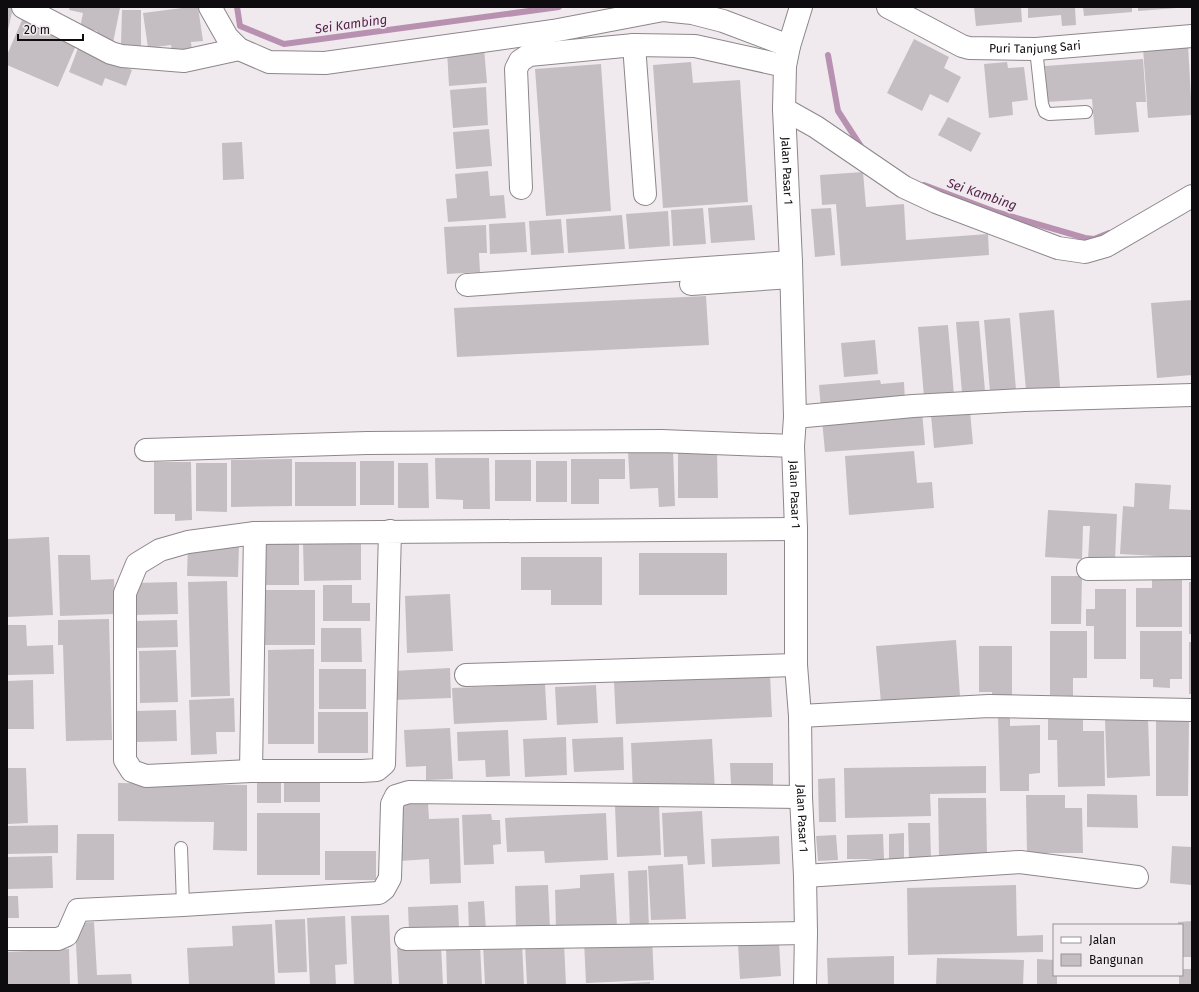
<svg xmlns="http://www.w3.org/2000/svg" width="1199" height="992" font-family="'Fira Sans',sans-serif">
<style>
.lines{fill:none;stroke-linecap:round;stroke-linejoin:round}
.stream{stroke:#b991b0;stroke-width:6}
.building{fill:#c4bec3}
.service-casing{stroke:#8d878b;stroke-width:14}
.minor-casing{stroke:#8d878b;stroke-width:24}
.service{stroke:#fff;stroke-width:12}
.minor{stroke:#fff;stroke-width:22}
.labels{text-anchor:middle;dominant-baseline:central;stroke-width:4;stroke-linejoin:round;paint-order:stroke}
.street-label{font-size:12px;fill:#0e0c0e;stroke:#f0eaef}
.water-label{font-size:13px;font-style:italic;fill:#57254e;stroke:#f0eaef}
</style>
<rect width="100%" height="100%" fill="#f0eaef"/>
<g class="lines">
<path class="stream" d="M237,7L240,26L284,44L559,7
M828,55L838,111L862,148
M924,185L996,212L1085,238L1094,239L1109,233"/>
</g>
<path class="building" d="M7,7L13,8L8,30H7Z
M70,7L120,8L113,43L95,40L97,31L80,28L83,13L69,10Z
M190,7H198L203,41L191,42L192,50L172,53L171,45L148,48L143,13Z
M974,7H1021L1022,22L976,26Z
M1028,7H1075L1076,25L1062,26L1061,15L1028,18Z
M1083,7H1132V12L1084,16Z
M1138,7H1177V8L1138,11Z
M122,10H141V46L121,45Z
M22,20L77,43L58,87L7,65V55Z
M914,39L949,57L944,68L961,77L948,103L930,94L922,111L887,93Z
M1188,45L1192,115L1148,118L1143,48Z
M78,48L132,70L126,86L105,78L102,86L69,72Z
M484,48L487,83L449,86L447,51Z
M1143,59L1146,102H1136L1139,132L1095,135L1092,99L1047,102L1045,66Z
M691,62L693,83L740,80L748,202L663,208L653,65Z
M1007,62L1008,68L1024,67L1028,100L1012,102L1013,115L989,118L984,64Z
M601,64L611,211L546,216L535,69Z
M486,87L488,125L453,128L450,90Z
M948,117L981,133L971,152L938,135Z
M489,129L492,166L456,169L453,132Z
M242,142L244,179L223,180L222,143Z
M488,171L490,196L504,195L506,218L448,222L446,199L457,198L455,174Z
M863,172L866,207L904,204L906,240L988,234L989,255L841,266L836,204L822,205L820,175Z
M752,205L755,240L711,243L708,208Z
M703,208L706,244L673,246L671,210Z
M831,208L835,255L815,257L811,209Z
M668,211L670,246L629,249L626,214Z
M622,215L625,249L568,253L566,219Z
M561,219L564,253L531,255L529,221Z
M525,222L527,252L490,254L489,224Z
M486,225L487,253H479L480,272L447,274L444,227Z
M706,296L709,345L457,357L454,308Z
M1192,300V375L1157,378L1151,303Z
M1054,310L1060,387L1026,390L1019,313Z
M1010,318L1016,390L990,392L984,320Z
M979,321L985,391L962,393L956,322Z
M948,325L954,395L924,397L918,327Z
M875,340L878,374L844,377L841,343Z
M880,380L881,384L904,382L905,402L821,410L819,385Z
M970,411L973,444L934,448L931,415Z
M922,412L925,445L825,452L822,420Z
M673,449L675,506L659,507L658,488L630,489L628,451Z
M678,451H717L718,498H678Z
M914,451L917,483L932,482L934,508L849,515L845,456Z
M435,458H489L490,509H463V500L436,499Z
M292,459V506L231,507V460Z
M571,459H625V479H599V504H571Z
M495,460H531V501H495Z
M360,461H394V505H360Z
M536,461H567V502H536Z
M154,462H191L192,520L175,521V514H154Z
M295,462H356V506H295Z
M196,463H227V512L196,511Z
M398,463H428L429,508H398Z
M1135,483L1171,485L1169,509L1192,510V558L1120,554L1123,506L1134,507Z
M1048,510L1117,514L1115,561L1088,560L1090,526H1083L1082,559L1045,557Z
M49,537L53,615L7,617V539Z
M263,542H299V585H263Z
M303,543H361V580L304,581Z
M188,544L239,545L238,577L187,576Z
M639,553H727V595H639Z
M58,555H90L91,580L114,579L115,614L60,616Z
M521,557H602V605H551V590H521Z
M1152,575H1182V627H1136V588H1152Z
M1051,576H1082L1081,624H1051Z
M227,581L230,696L191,697L188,582Z
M177,582L178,614L133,615L132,583Z
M1189,582H1192V634H1189Z
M323,585H352V603H370V621H323Z
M1095,589H1126V659H1094V626H1086V609H1095Z
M265,590H315V645H265Z
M450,594L453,651L407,653L405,596Z
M109,619L112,740L66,741L63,645H58V620Z
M177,620L178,647L133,648L132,621Z
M7,625H26L27,646L53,645L54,674L7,675Z
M321,628H361L362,662H321Z
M1050,631H1087V678H1073V696L1050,695Z
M1140,631H1182V679H1170V688L1153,687V679H1140Z
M956,640L960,696L881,703L876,646Z
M1189,642H1192V694H1189Z
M979,646H1012V701H992V692H979Z
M314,649V744H268V650Z
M176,650L178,702L140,703L139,651Z
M450,668L451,698L393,700L392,671Z
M319,669H366V709H319Z
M770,674L772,717L616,724L614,681Z
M33,680L34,729H7V681Z
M545,684L547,720L454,724L452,688Z
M596,685L598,723L557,725L555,687Z
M234,698L235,732H216L217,754L191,755L189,700Z
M176,710L177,741L135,742L134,711Z
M318,712H368V753H318Z
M998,715L1010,716V726L1040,725V773L1029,774V791H1000Z
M1148,718L1150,776L1107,778L1105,719Z
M1048,719H1083V731H1104L1105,786L1058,787L1057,740H1048Z
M1156,721H1189L1188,796H1156Z
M450,728L453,779L426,780V766L406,767L404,730Z
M508,730L510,776L486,777L485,760L458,761L457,732Z
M566,737L567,775L525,777L523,739Z
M623,737L624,770L574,772L572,739Z
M712,739L715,790L633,794L631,743Z
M730,763H773V785H731Z
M986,766V793L930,794L931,816L845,818L844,768Z
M7,768H26L28,823L7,824Z
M284,776H320V802H284Z
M835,778L836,822H819L818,779Z
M257,779H281V803H257Z
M118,783L247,785V851L213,850L214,822L118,821Z
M1087,794L1137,795L1138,828L1087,827Z
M1026,795H1065V808H1082L1083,853H1027Z
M938,798H986L987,854L939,855Z
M428,803L429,819L459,818L461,883L430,884L429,859L400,861L398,804Z
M659,805L661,855L617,857L615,806Z
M702,811L705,864L688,865L687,856L664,857L662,813Z
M257,813H320V875H257Z
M606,813L608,860L545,863L544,851L507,852L505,818Z
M491,814L492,820H500L501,844L493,845L494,864L464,865L462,815Z
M908,823H930L931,860H909Z
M58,825V853L7,854V826Z
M904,833V860H889V834Z
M77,834H114V880H76Z
M883,834L884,859H847V835Z
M836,835L838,860L818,861L816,836Z
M779,836L780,864L712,867L711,839Z
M1172,846L1192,847V885L1170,883Z
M325,851H376V880H325Z
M52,856L53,888L7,889V857Z
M683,864L686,919L651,920L648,866Z
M647,870L649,930H630L628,871Z
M614,873L617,926L556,929L555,890L580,888V875Z
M548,885L550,929L516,931L515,886Z
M1016,885L1017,936L1043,935V952L908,955L907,888Z
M7,896H18L19,918H7Z
M484,901L486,931L469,932L468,902Z
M458,905L459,929L409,932L408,907Z
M389,915L392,985H354L351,916Z
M345,916L347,964L335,965L336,985H310L307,918Z
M305,919L307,972L278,973L275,920Z
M1192,921V957H1182V925H1178V922Z
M94,922L97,975L131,974L132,985H78L75,923Z
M272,924L275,985H189L187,948L233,946L232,926Z
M652,937L654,980L586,983L584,941Z
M779,942L781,976L740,979L738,944Z
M522,943L524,985H485L483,945Z
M564,943L566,985H527L525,944Z
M480,944L482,985H447L446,946Z
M441,946L443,985H399L397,948Z
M69,949L70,985H43V984L7,985V952Z
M894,956V985H828L827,958Z
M937,958L1024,960L1023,985H936Z
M1037,959L1054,960V975H1057V985H1037Z
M1182,969H1192V985H1179V975H1182Z
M650,982V985H615V984Z"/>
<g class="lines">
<g class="service-casing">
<path id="service" d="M1036,49L1042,104L1045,112L1049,114L1086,112
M181,848L183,905"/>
</g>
<g class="minor-casing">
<g id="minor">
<path d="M23,7L111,53L122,56L184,61L239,49"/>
<path d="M210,7L227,37L239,49L269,62L325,63L553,31L663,10L692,13L723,21L789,46"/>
<path id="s1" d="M801,7L789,46L785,66L784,109L791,262L795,417L793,446L796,529V665L800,716L801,797L805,876L806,933L805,985"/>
<path id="s2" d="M888,7L962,46L969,48L1036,49L1192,36"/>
<path d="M634,45L645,194"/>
<path d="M784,109L816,127L904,187L936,202L1058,248L1085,252L1106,246L1192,196"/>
<path d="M521,188L516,69L520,61L529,55L634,45L695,46L785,66"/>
<path d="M691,284L791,277"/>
<path d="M467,285L791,262"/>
<path d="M795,417L913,406L1024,400L1192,395"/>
<path d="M146,450L367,443L661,441L793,446"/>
<path d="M390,531L384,764L377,770L362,771H251L146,776L132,771L125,760V593L137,564L160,550L188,542L255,533L796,529"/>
<path d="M1088,569L1192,568"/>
<path d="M466,675L796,665"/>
<path d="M800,716L989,706L1192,710"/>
<path d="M251,771L255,533"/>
<path d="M805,876L1020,862L1137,877"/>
<path d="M7,939H58L67,935L78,910L183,905L379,893L384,889L390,878L392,804L396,796L409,792L801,797"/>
<path d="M406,939L806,933"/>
</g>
</g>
<use href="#service" class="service"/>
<use href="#minor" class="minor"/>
</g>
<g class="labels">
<g class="street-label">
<text stroke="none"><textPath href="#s2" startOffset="157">Puri Tanjung Sari</textPath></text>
<text stroke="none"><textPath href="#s1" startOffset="166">Jalan Pasar 1</textPath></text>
<text stroke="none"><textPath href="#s1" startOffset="490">Jalan Pasar 1</textPath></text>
<text stroke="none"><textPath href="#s1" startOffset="814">Jalan Pasar 1</textPath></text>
</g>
<g class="water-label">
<text transform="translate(351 24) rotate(-8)">Sei Kambing</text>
<text transform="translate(982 194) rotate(19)">Sei Kambing</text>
</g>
</g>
<rect width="1199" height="992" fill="none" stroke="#0e0c0e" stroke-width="16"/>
<rect x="1053" y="924" width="130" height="52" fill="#f0eaef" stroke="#969195"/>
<rect x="1061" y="937" width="20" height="6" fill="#ffffff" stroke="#969195"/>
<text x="1089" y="944" font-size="12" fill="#0e0c0e">Jalan</text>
<rect x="1061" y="954" width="20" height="12" fill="#c4bec3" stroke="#969195"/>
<text x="1089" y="964" font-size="12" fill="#0e0c0e">Bangunan</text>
<path d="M18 34v6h65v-6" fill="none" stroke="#0e0c0e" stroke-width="2"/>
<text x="24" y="34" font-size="12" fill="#0e0c0e" stroke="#f0eaef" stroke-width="3" paint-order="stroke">20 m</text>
</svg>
